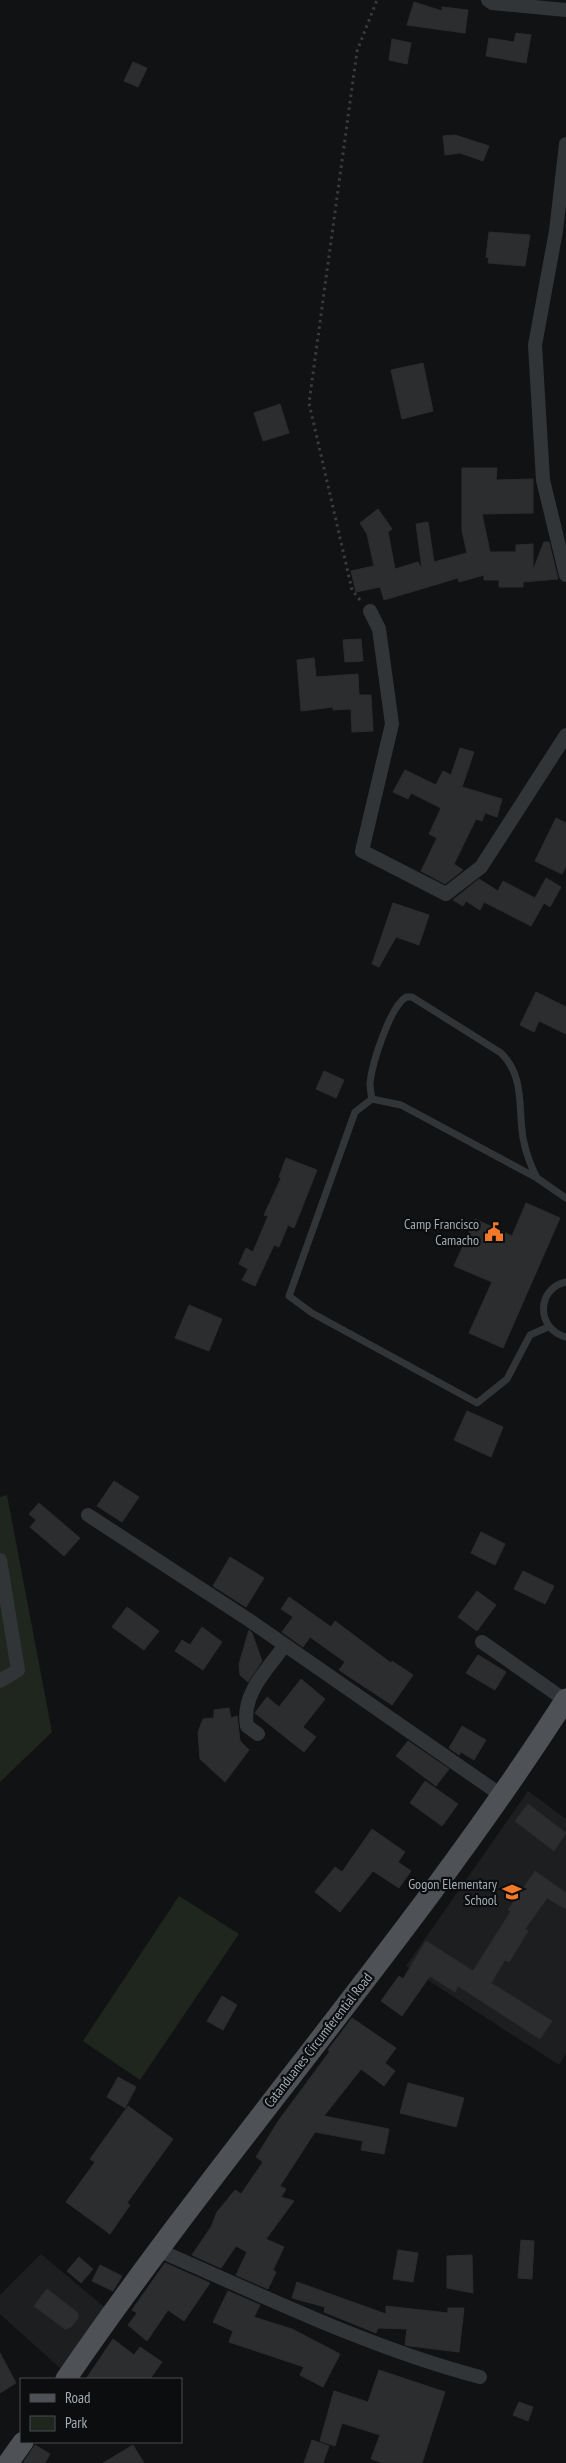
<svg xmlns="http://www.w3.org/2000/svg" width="566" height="2463" font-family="'PT Sans Narrow',sans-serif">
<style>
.built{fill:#1d1e20}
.green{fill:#1e261e}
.building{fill:#2c2d2f;stroke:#2b2c2f}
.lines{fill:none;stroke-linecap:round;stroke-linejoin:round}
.path{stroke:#383c3f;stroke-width:3;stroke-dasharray:2.5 4;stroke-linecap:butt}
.lane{stroke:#323538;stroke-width:7}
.street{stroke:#323538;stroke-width:14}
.primary{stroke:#4e5257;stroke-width:21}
.labels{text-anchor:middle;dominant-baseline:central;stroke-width:4.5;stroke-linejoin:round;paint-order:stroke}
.poi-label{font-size:14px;fill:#a2acb4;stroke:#0c0d0e;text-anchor:end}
.street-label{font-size:14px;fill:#a2acb4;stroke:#0c0d0e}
</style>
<rect width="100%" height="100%" fill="#111213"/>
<path class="built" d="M528,1791L566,1819V2053L559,2065L406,1966Z
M41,2254L109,2311L62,2370L0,2314V2295Z"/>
<path class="green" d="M7,1495L52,1732L0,1782V1497Z
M179,1896L239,1934L140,2080L83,2041Z"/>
<path class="building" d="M414,2L442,11V7L468,10L465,33L407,25Z
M516,33L531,35L526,63L486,56L489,38L514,42Z
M392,39L411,43L407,64L389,60Z
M133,62L147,68L138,87L124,81Z
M455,135L489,146L483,161L460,153L445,155L443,136Z
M489,232L530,235L525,266L488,263L489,258L486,257Z
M423,363L433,411L402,419L391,370Z
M280,404L289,433L263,441L254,413Z
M462,468H497L496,480L533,479V513L482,514L490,552H516V545L533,544V570L544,542H549L558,579L523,582V587H499V580H484V575L459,582L458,578L384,600L380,587L356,592L351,571L374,566L367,534L360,523L378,509L392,529L388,532L395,569L418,562L422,569L416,524L428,522L434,562L467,553L462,531Z
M361,639L363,661L345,662L343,640Z
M314,658L316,677L358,674L359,695H371L373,731L352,732L351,709L333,710V707L301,711L297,660Z
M460,748L474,752L462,787L502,799L497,817L485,813L482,821L476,819L454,864L463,870L445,884L421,871L437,838L429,834L441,808L411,793L408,799L393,792L405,770L436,785L443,771L451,775Z
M556,818L566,823V866L562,874L535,861Z
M546,878L561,887L550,907L544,903L531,926L484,902L480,910L466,901L463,906L453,900L479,879L498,891L503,881L535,898Z
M393,903L429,915L419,945L396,937L379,967L372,964Z
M536,992L566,1007V1034L539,1021L534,1032L520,1025Z
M324,1071L344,1080L336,1098L316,1089Z
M286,1158L317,1170L294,1228L288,1225L279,1247L274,1245L255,1286L242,1280L248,1269L239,1264L246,1248L253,1252L268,1216L264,1215L281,1178L279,1177Z
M526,1203L560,1218L503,1348L469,1333L492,1282L454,1266L475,1219L512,1236Z
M189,1305L222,1319L209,1351L175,1338Z
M467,1411L503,1427L491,1457L454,1440Z
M114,1481L139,1497L122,1522L97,1506Z
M39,1503L80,1538L64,1556L30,1527L36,1520L29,1514Z
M481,1532L505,1544L495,1565L471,1553Z
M230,1557L264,1578L246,1607L213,1586Z
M523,1571L554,1586L545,1604L514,1589Z
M477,1591L496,1605L477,1631L458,1617Z
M289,1597L331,1627L335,1621L391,1663L392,1661L413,1675L392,1705L339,1670L345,1662L310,1637L303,1647L282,1632L293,1617L281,1609Z
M127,1607L159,1631L144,1650L112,1627Z
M202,1627L222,1642L203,1670L175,1651L182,1640L190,1645Z
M249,1630L252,1633L262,1661L248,1682L240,1675L239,1664Z
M478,1655L506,1672L495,1690L466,1673Z
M301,1679L325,1699L303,1727L316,1737L304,1752L255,1713L267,1697L279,1707Z
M229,1708L231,1718L237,1716L240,1741L249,1750L225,1782L200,1759L198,1732L203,1719L214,1718V1710Z
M462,1726L486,1740L474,1760L461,1752L459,1755L449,1748Z
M408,1741L449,1769L436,1786L396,1756Z
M425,1781L458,1804L442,1826L410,1803Z
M528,1804L566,1833L554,1851L515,1821Z
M372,1829L405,1852L398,1862L411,1871L399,1888L373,1871L340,1912L315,1892L335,1867L342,1872Z
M535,1871L566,1893V1909L547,1898L525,1929L528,1931L509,1962L505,1960L491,1983L552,2021L540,2039L458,1986L455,1992L430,1976L402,2016L381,2001L399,1976L403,1979L426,1941L473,1971L511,1911L508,1910Z
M222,1996L237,2005L223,2030L207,2021Z
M352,2018L396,2048L385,2063L395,2071L384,2086L361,2069L324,2116L389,2129L384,2154L361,2150L363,2141L315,2132L280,2186L286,2189L281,2197L294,2201L266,2239L284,2247L273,2270L276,2272L268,2289L236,2275L247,2252L236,2246L221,2268L192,2255L211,2227L217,2212L235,2190L241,2194L263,2162L256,2157L279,2120L330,2051L328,2050Z
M118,2077L136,2087L125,2108L107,2097Z
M408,2083L464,2098L456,2127L400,2113Z
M128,2106L173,2139L127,2203L130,2205L110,2234L66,2202L95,2162L90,2159Z
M521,2240L534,2241L532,2279L518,2278Z
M398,2250L418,2253L413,2282L393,2279Z
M472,2255L473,2293L447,2288V2256Z
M79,2257L93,2269L81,2283L67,2271Z
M165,2263L210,2283L184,2321L168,2310L147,2341L128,2325L137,2313L132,2310Z
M100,2265L122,2276L113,2291L92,2281Z
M297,2282L386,2314V2306L448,2313V2308H464L459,2352L410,2346L405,2345L407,2329L378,2328L376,2333L324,2312L325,2307L292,2298Z
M47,2289L78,2313V2318L71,2327L65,2329L34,2306Z
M228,2291L260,2305L254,2317L292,2329L340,2354L323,2387L300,2375L304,2367L229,2342L233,2331L213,2322Z
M113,2339L134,2355L140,2347L162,2362L150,2379H86Z
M0,2353L16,2383L0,2393Z
M379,2370L445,2392L422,2463H383L371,2459L380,2435L342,2423L335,2446L320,2441L334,2391L368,2402Z
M519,2402L533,2407L528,2421L513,2415Z
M312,2440L329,2446L323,2463H304Z
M35,2445L50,2454L45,2463H23Z
M133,2445L144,2463H103Z"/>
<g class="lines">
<path class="path" d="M360,600L352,590L309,403L357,51L377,0"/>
<path class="lane" d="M372,1099C371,1094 370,1088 370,1083C372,1063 390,1007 406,997H412L501,1053C525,1077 518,1107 523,1138C526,1153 530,1165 537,1178
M566,1282C535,1289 537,1330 566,1337
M548,1327L530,1335L507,1379L477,1403L312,1313L289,1296L355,1112L372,1099L401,1105L537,1178L566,1198"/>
<path class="street" d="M488,0L492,3L566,10
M566,144L556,231L535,345L543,480L566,575
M370,611L379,629L392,724L362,851L446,894L481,867L566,735
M88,1515L249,1620L501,1795
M0,1560L18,1670L0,1681
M482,1642L565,1700
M258,1734L247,1726C241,1694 267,1670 285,1645
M158,2250C264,2296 369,2348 480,2377"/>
<path class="primary" d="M66,2379C225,2147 414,1936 566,1699
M8,2463L23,2442"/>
</g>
<defs>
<g id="civic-bare" transform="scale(1.5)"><path d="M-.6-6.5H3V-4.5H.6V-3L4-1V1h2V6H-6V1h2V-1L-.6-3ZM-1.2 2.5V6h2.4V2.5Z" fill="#f37929" stroke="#0c0d0e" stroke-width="2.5" paint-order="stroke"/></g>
<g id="school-bare" transform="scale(1.5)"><path d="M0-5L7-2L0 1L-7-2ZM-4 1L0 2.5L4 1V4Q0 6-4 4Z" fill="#f37929" stroke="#0c0d0e" stroke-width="2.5" paint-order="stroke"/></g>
</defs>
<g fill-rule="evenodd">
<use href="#civic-bare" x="494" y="1232"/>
<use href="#school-bare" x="512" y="1892"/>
</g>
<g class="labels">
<g class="poi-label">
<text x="479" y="1224">Camp Francisco<tspan x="479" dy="16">Camacho</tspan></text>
<text x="497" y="1884">Gogon Elementary<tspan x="497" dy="16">School</tspan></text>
</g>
<g class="street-label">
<text transform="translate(318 2040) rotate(-52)">Catanduanes Circumferential Road</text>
</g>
</g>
<rect x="20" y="2378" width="162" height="65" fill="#0c0d0e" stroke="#484d50"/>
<rect x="30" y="2394" width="25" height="8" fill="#4e5257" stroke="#484d50"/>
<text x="65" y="2403" font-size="15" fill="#a2acb4">Road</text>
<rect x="30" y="2416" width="25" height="15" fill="#1e261e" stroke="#484d50"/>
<text x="65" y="2428" font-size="15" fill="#a2acb4">Park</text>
</svg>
